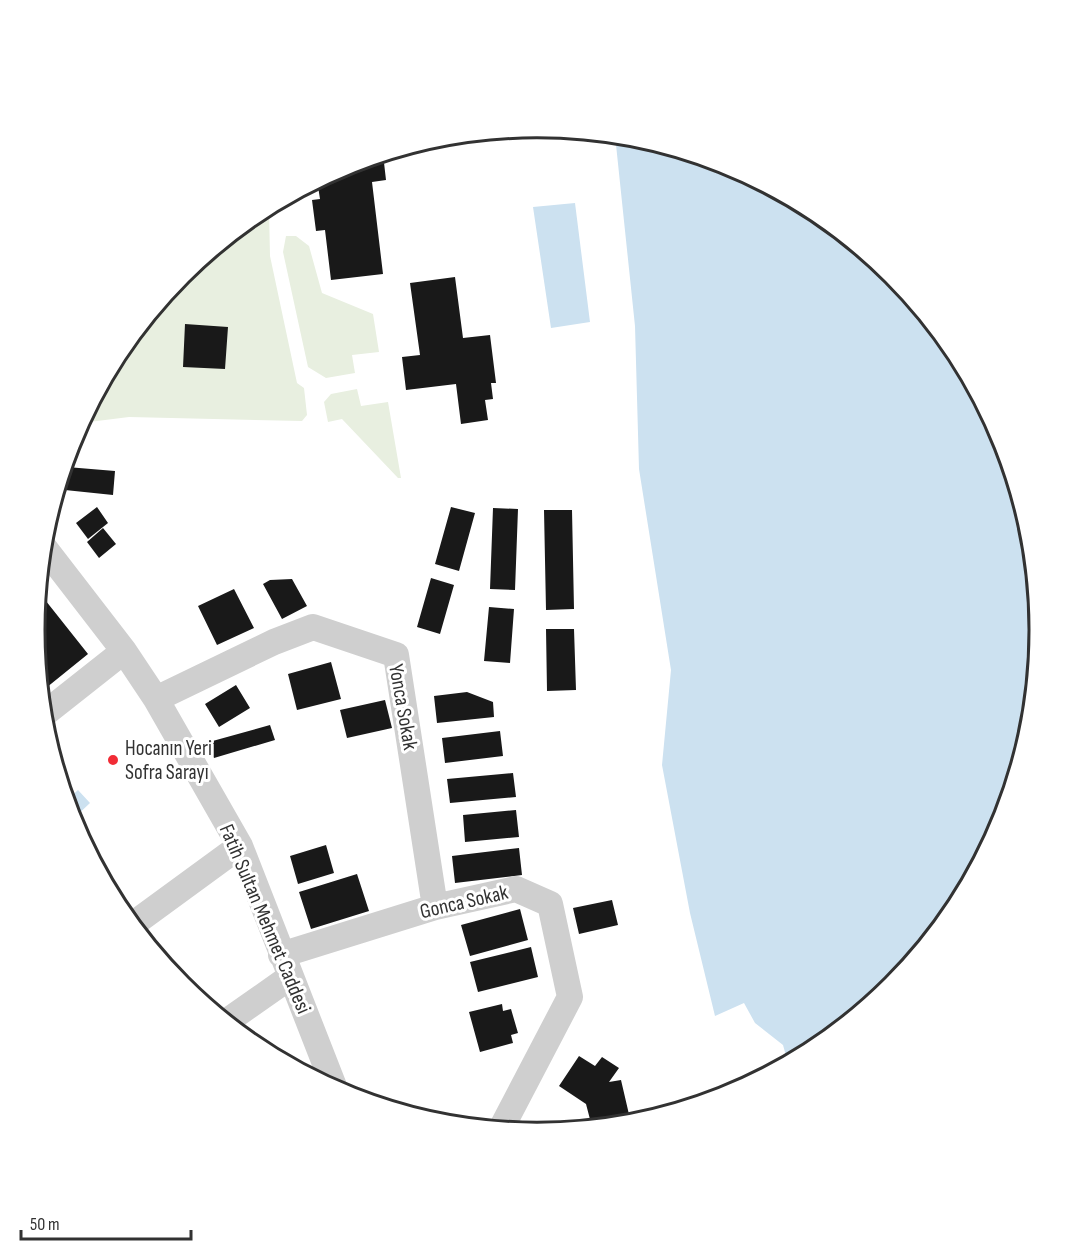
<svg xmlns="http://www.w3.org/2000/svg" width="1074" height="1260" font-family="'Sofia Sans Condensed',sans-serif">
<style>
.green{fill:#e8efe0}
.water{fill:#cce1f0}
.building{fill:#191919}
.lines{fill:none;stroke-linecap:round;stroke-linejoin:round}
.minor{stroke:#cfcfcf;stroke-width:26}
.poi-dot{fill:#f12c36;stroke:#fff;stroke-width:2}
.labels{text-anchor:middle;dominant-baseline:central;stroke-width:6;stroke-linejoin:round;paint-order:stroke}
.street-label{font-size:21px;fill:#323232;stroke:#fff}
.poi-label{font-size:21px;fill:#323232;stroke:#fff;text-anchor:start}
.rim{fill:none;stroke:#323232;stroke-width:3}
</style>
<rect width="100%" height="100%" fill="#fff"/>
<path class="green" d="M267,207L269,210L270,256L297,383L304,388L307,415L302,421L129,417L81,423L119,351L182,274Z
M286,236H296L309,246L322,293L373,314L379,352L352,355L355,373L326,378L308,367L283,252Z
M357,389L361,406L388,402L401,478H398L342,419L328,422L324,402L331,394Z"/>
<path class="water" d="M615,135L635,137L730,166L816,212L893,275L955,351L1001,438L1030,532L1039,630L1030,728L1001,823L955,909L892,986L816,1048L788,1063L783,1045L755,1023L744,1003L715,1016L690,913L662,765L671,670L639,469L635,326Z
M575,203L590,322L551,328L533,207Z
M78,790L90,803L72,820L66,801Z"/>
<path class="building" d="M383,154L386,180L372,182L383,274L331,280L325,230L316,231L312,200L320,199L317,180L345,166Z
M455,277L463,338L490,335L496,383H491L493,399L485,400L488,420L461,424L456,384L406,390L402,357L420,355L410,283Z
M185,324L228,327L225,369L183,367Z
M67,467L115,471L113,495L65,490Z
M97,507L108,523L88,539L76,523Z
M451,507L475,513L459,571L435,564Z
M493,508L518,509L515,590L490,589Z
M544,510H572L574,609L546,610Z
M103,528L116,544L99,558L87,542Z
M431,578L454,585L440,634L417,627Z
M292,579L307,606L282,619L263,584L270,580Z
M234,589L254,628L217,645L198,606Z
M38,591L88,654L41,692L36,646L42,642L35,630Z
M489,607L514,609L510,663L484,661Z
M546,629H574L576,690L547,691Z
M331,662L341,699L297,710L288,674Z
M236,685L250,708L219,727L205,704Z
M467,692L493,702L494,717L437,723L434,696Z
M385,700L392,728L347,738L340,710Z
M270,725L275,740L214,758L209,742Z
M500,731L503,756L445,763L442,738Z
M513,773L516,797L450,803L447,779Z
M516,810L519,837L465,842L463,815Z
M326,845L334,873L298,884L290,856Z
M519,848L522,875L455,883L452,856Z
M357,874L369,911L311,929L299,892Z
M612,900L618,925L579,934L573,908Z
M520,909L528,940L470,956L461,925Z
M531,947L538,977L478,992L470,962Z
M502,1004L503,1011L511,1009L518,1033L511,1035L513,1043L480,1052L469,1012Z
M579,1056L595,1066L602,1057L619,1068L609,1082L621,1080L631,1123L592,1127L586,1104L559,1086Z"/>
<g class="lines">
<path class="minor" d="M43,546L124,651L156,699L240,846L335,1089
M156,699L274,642L313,627L396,655L435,907
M43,715L124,651
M132,925L240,846
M281,955L435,907L516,889L550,904L570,997L501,1129
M226,1022L290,977"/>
</g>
<circle class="poi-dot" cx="113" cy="760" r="6"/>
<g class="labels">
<g class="street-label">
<text transform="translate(403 707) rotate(80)">Yonca Sokak</text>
<text transform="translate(464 902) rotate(-13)">Gonca Sokak</text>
<text transform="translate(265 919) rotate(67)">Fatih Sultan Mehmet Caddesi</text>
</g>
<g class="poi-label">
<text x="125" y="748">Hocanın Yeri<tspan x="125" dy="24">Sofra Sarayı</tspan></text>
</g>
</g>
<path d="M0 0H1074V1260H0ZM45 630a492 492 0 1 1 984 0a492 492 0 1 1-984 0Z" fill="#fff" fill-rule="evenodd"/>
<path class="rim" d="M45 630a492 492 0 1 1 984 0a492 492 0 1 1-984 0Z"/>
<path d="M21 1230v9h170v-9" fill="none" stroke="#323232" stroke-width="3"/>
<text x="30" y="1230" font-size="18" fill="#323232" stroke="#ffffff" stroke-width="4.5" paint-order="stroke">50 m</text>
</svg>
